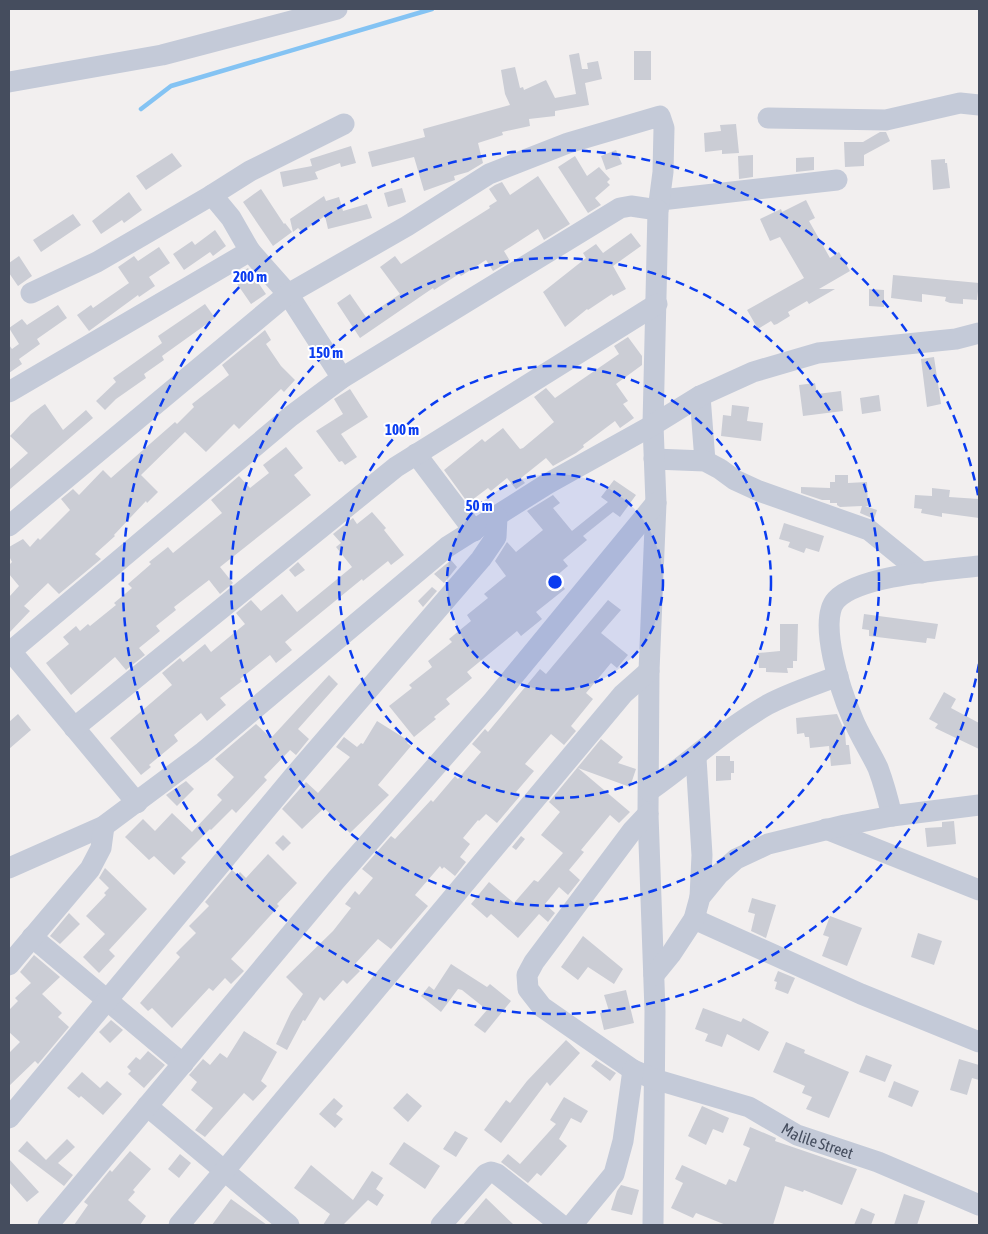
<svg xmlns="http://www.w3.org/2000/svg" width="988" height="1234" font-family="'Asap Condensed',sans-serif">
<style>
.lines{fill:none;stroke-linecap:round;stroke-linejoin:round}
.stream{stroke:#84c3f3;stroke-width:4.5}
.building{fill:#cbcdd5}
.minor{stroke:#c4cad8;stroke-width:21}
.ring{fill:none;stroke:#0a3cf0;stroke-width:2.5;stroke-dasharray:9 6}
.labels{text-anchor:middle;dominant-baseline:central;stroke-width:4;stroke-linejoin:round;paint-order:stroke}
.street-label{font-size:16px;fill:#454d5e;stroke:#fff}
.centre{fill:#0a3cf0;stroke:#fff;stroke-width:2.5}
.ring-label{font-size:15px;text-anchor:middle;font-weight:bold;fill:#0a3cf0;stroke:#fff;stroke-width:4;stroke-linejoin:round;paint-order:stroke}
</style>
<rect width="100%" height="100%" fill="#f2efef"/>
<g class="lines">
<path class="stream" d="M141,109L171,86L432,9"/>
</g>
<path class="building" d="M634,51H651V80H634Z
M579,53L582,69H588L587,63L598,61L602,79L585,83L589,105L555,111V116L529,119L530,126L502,132L503,135L478,143L483,163L468,172L454,176L455,180L424,191L414,157L372,167L368,152L425,137L423,129L510,105L505,94L501,70L515,67L520,88L523,87L524,90L546,80L555,98L576,94L569,55Z
M736,124L739,153L722,154V150L705,152L704,133L721,131L720,125Z
M880,132H886L890,141L864,155V166L845,167L844,142H863Z
M351,146L356,163L341,167L340,163L315,172L318,179L283,187L280,172L312,166L310,159Z
M616,150L622,164L606,170L601,156Z
M172,153L182,166L146,190L136,176Z
M753,155V177L739,179L738,156Z
M575,156L587,176L599,167L610,179L607,182L610,185L595,198L601,205L588,213L558,167Z
M814,157V170L796,172V158Z
M945,159V163H947L950,188L933,190L931,160Z
M538,176L570,224L544,240L538,229L504,251L510,261L493,271L486,260L461,276L459,274L434,290L433,288L360,338L337,303L350,294L366,317L400,294L380,267L395,256L401,264L490,208L489,206L497,201L489,189L495,185L502,182L510,195Z
M402,188L406,202L388,207L384,193Z
M261,189L284,224L285,223L292,232L273,246L243,202Z
M129,192L142,210L124,223L122,220L101,234L92,221Z
M324,196L326,201L339,197L343,211L367,204L372,218L328,229L325,216L302,232L298,228L293,232L290,219Z
M806,200L815,218L809,221L830,258L839,252L850,271L819,289H835L809,304L807,301L788,312L790,316L777,324L774,325L771,321L758,329L747,310L804,278L780,237L770,241L760,219L781,209L782,212Z
M73,214L81,225L41,252L33,240Z
M215,230L226,246L213,256L210,252L184,270L173,254L192,241L195,245Z
M631,233L641,246L613,266L626,289L613,296L612,294L588,310L587,309L565,327L543,292L586,258L583,253L596,244L603,253Z
M159,247L170,263L149,277L155,286L139,297L138,295L89,331L77,315L91,305L93,308L129,283L118,267L134,256L138,261Z
M19,256L32,276L18,286L9,273V263Z
M248,268L266,294L251,304L233,278Z
M893,275L979,283L977,300L963,299V304L950,303L945,301L946,297L922,294V302L891,298Z
M869,289L884,290V307L869,306Z
M205,304L215,318L162,356L164,360L144,374L146,378L116,399L105,410L96,401L116,382L113,378L162,343L158,336Z
M58,305L67,318L37,339L40,344L19,359L22,364L9,373V345L12,349L19,344L9,328L22,319L27,325Z
M265,330L271,340L266,344L281,366L295,380L284,392L281,389L239,429L234,424L206,452L185,432L141,475L158,492L147,503L146,501L114,535L115,536L95,554L101,559L59,594L48,583L24,606L30,611L9,633V597L19,586L9,574V565L12,562L9,556V547L23,539L30,547L38,538L40,540L70,510L61,499L73,489L79,495L103,470L111,478L175,422L177,424L194,407L192,404L229,375L222,365Z
M628,337L642,356V365L616,384L628,401L623,404L634,418L620,428L615,421L583,445L584,447L576,453L553,466L546,458L521,478L525,483L516,489L507,478L491,491L488,488L468,503L444,470L482,439L485,442L503,428L520,449L523,448L554,422L534,397L546,388L555,398L619,354L614,346Z
M934,357L941,404L927,407L921,359Z
M815,383L817,394L841,391L843,411L803,416L799,385Z
M350,389L368,417L341,434L357,457L345,465L342,461L339,462L316,431L343,414L334,399Z
M879,395L881,411L862,414L860,398Z
M45,404L63,430L86,410L93,418L9,490V470L28,453L10,436L31,414Z
M732,405L749,407L747,421L763,423L761,441L721,436L723,415L731,416Z
M286,447L303,468L294,475L311,495L220,567L233,583L220,594L209,580L174,607L176,610L156,626L160,631L139,648L145,655L126,670L115,657L71,695L46,663L69,644L63,637L76,626L80,631L88,624L90,626L116,605L114,603L132,588L128,584L151,564L149,562L168,547L173,553L222,513L211,500L239,476L250,488L269,473L263,465Z
M835,475H848V483L867,482L868,506H865L877,510L874,519L860,513L862,506L840,507L837,505V503H830V500H822L801,493V487L830,488V482H835Z
M614,480L636,495L620,517L613,512L583,536L587,540L563,560L568,566L555,577L565,589L536,612L542,619L521,636L517,631L467,672L472,678L446,699L450,704L434,717L436,719L414,737L389,706L412,688L409,685L432,667L428,661L452,642L449,639L471,621L467,615L488,598L484,594L506,576L495,561L507,542L516,552L543,530L527,511L553,495L560,503L553,508L572,531L608,502L601,497Z
M932,488L950,490L949,497L979,499V518L942,513V517L921,513L922,509L914,508L915,495L932,496Z
M372,512L386,528L384,530L404,555L391,565L388,561L363,581L362,579L285,642L292,650L276,663L270,655L240,679L242,681L220,698L226,705L207,721L201,713L174,735L178,741L149,765L151,767L141,775L110,738L172,685L162,673L180,658L183,662L205,644L211,652L245,624L236,613L251,600L261,611L282,594L297,612L352,567L336,547L341,543L333,534L353,518L357,524Z
M784,523L824,536L819,552L806,548L804,553L788,547L790,542L779,539Z
M451,560L457,567L444,583L434,574Z
M298,562L305,570L295,577L289,570Z
M432,587L437,591L423,607L418,601Z
M608,600L621,610L601,633L628,655L617,668L611,663L586,693L593,699L571,726L576,731L564,745L551,734L525,764L534,771L516,792L520,796L497,823L486,814L479,821L478,820L463,838L470,844L460,857L466,862L455,876L444,867L442,869L440,866L415,895L428,906L391,949L378,939L354,965L360,971L347,984L343,980L324,1001L320,997L305,1021L303,1020L287,1050L276,1044L291,1012L303,994L286,977L333,931L351,908L345,904L355,891L359,895L373,878L362,869L391,836L395,839L431,800L433,802L455,776L458,779L481,752L472,744L485,729L488,732L540,669L546,674Z
M864,614L938,624L935,639L927,638L926,643L869,636V630L862,629Z
M780,624H798L797,661H793V668H787L788,673L766,672V668H759L758,653L780,651Z
M329,675L338,684L298,729L309,739L296,755L290,750L264,777L267,780L236,813L232,809L211,830L210,829L181,858L186,862L174,875L154,856L149,860L125,837L143,819L155,831L172,813L192,832L222,800L217,795L234,777L215,759L256,724L271,738Z
M944,692L956,699L951,708L979,723V749L935,728L938,724L929,719Z
M18,714L31,730L9,749V722Z
M837,714L845,732L846,745H849L851,764L831,766L829,746L810,748L809,737H805L804,733L797,734L796,718Z
M377,721L409,741L407,743L411,746L378,785L389,795L350,833L324,808L302,829L282,809L306,782L318,793L350,757L336,747L344,737L357,747L361,743L363,744Z
M601,739L623,757L618,763L636,769L630,787L578,768L630,812L619,823L610,815L581,850L584,852L569,870L580,880L568,895L559,887L545,904L555,913L548,922L539,914L518,938L491,914L487,918L471,904L489,882L514,903L534,880L538,882L563,853L541,835L560,812L549,802Z
M716,756H730V761H734V773H731V780L716,781Z
M186,781L194,789L177,806L166,795Z
M954,821L956,844L927,847L925,828L942,827V822Z
M283,835L291,843L283,851L275,843Z
M521,836L525,839L516,850L512,847Z
M268,854L297,883L277,904L279,906L231,959L244,971L231,984L225,978L213,991L209,988L172,1028L152,1008L148,1011L140,1003L180,957L176,953L196,933L189,926L209,906L205,902L232,870L238,875L240,872L246,878Z
M105,868L147,909L109,950L115,956L99,973L83,957L105,934L86,916L106,895L104,893L109,888L99,878Z
M752,898L776,905L766,938L751,931L755,914L748,912Z
M69,913L80,924L60,944L50,936Z
M830,916L862,928L847,966L822,956L829,937L823,935Z
M918,933L942,941L934,965L911,957Z
M583,936L623,969L614,984L588,967L578,980L561,967Z
M34,955L60,977L42,994L62,1013L58,1017L69,1027L38,1064L35,1061L9,1086V1053L20,1042L9,1032V1010L18,1001L15,998L31,983L20,972Z
M451,964L487,987L490,984L511,1001L485,1033L474,1025L487,1010L462,990L458,989L441,1012L421,996L429,986L434,990Z
M778,971L795,978L788,994L775,989L777,982L774,981Z
M626,990L634,1023L604,1030L600,1013L609,1011L604,995Z
M703,1008L741,1022L743,1018L769,1032L759,1051L727,1034L722,1047L705,1041L708,1034L695,1029Z
M111,1020L123,1030L110,1043L99,1032Z
M244,1031L277,1052L261,1081L267,1086L253,1101L244,1093L205,1137L195,1130L213,1108L191,1090L197,1082L189,1075L203,1059L210,1065L220,1053L227,1058Z
M566,1040L580,1053L550,1086L547,1082L501,1143L484,1130L506,1100L510,1103L527,1081Z
M786,1042L805,1050L804,1053L849,1072L829,1118L806,1109L812,1097L802,1093L805,1086L773,1072Z
M148,1051L165,1065L144,1088L128,1074L131,1071L127,1067L136,1057L140,1060Z
M866,1055L892,1065L885,1082L859,1072Z
M959,1059L979,1065V1080L972,1078L967,1095L950,1090Z
M596,1060L616,1073L610,1081L591,1066Z
M82,1072L100,1088L107,1081L122,1094L103,1115L81,1096L79,1098L67,1088Z
M894,1081L919,1091L912,1107L888,1097Z
M407,1093L422,1106L408,1122L393,1108Z
M564,1097L588,1111L581,1123L571,1118L559,1139L567,1146L541,1176L537,1173L528,1183L501,1162L508,1154L520,1164L556,1124L550,1120Z
M334,1098L343,1106L336,1114L343,1119L335,1128L319,1114Z
M702,1106L729,1118L723,1133L713,1129L706,1145L688,1136Z
M750,1127L776,1138L775,1141L857,1169L842,1205L804,1190L803,1192L785,1186L773,1225H726L696,1213L693,1218L671,1208L683,1183L675,1179L682,1165L726,1185L729,1179L736,1182L750,1148L743,1145Z
M455,1131L468,1138L456,1157L443,1149Z
M67,1139L75,1147L58,1163L73,1175L64,1186L18,1151L27,1141L46,1160Z
M404,1142L440,1166L425,1189L389,1164Z
M130,1151L151,1169L133,1190L135,1192L128,1200L146,1216L140,1225H74L88,1205L84,1202L110,1170L112,1172Z
M180,1154L191,1163L179,1178L168,1169Z
M9,1159L39,1192L27,1202L9,1182Z
M311,1165L353,1200L372,1171L383,1178L376,1189L384,1195L377,1206L368,1200L343,1225H323L330,1214L294,1188Z
M621,1185L639,1190L632,1215L611,1210L617,1191Z
M904,1194L925,1201L917,1225H894Z
M486,1198L514,1225H463Z
M231,1199L267,1225H212Z
M861,1208L875,1214L871,1225H854Z"/>
<g class="lines">
<g class="minor">
<path d="M9,82L162,55L337,9"/>
<path d="M768,118L886,120L960,103L979,105"/>
<path d="M661,200L837,180"/>
<path d="M250,251L288,294L342,378"/>
<path d="M31,293L97,262L212,195"/>
<path d="M9,392L250,251L231,218L212,195L250,171L344,124"/>
<path d="M700,396L705,461"/>
<path d="M416,454L474,531"/>
<path d="M654,459L705,461L720,469L735,480L759,491L869,530L922,573"/>
<path d="M9,526L288,294L407,226L489,174L568,143L660,116L664,128L663,172L658,210L653,425L656,503L649,671L648,814L655,1011L653,1225"/>
<path d="M9,649L137,803"/>
<path d="M11,651L291,416L342,378L620,208L631,206L658,210"/>
<path d="M74,728L396,467L657,304"/>
<path d="M696,758L702,855L700,897"/>
<path d="M649,791C689,763 725,729 767,705C789,693 815,685 838,676"/>
<path id="s1" d="M648,814L632,831L534,962L527,975L528,989L542,1007L633,1070L654,1079L749,1107L797,1135L878,1162L979,1205"/>
<path d="M892,816C888,799 884,784 878,768C870,751 859,735 852,717C842,694 817,621 836,600C859,575 945,570 979,566"/>
<path d="M826,829L979,890"/>
<path d="M9,868L104,826L202,753L447,547L547,484L653,425L700,396L753,372L818,353L956,339L979,333"/>
<path d="M694,919L861,994L979,1042"/>
<path d="M32,937L183,1064"/>
<path d="M9,965L90,869L101,848L104,826"/>
<path d="M654,975L671,954L694,919L700,897L718,875L736,859L768,844L845,825L892,816L979,805"/>
<path d="M147,1106L289,1225"/>
<path d="M9,1118L293,777L481,559L496,537L497,517"/>
<path d="M48,1225L336,880L493,701L656,503"/>
<path d="M179,1225L623,694L649,671"/>
<path d="M441,1225L486,1174L491,1172L497,1174L561,1225"/>
<path d="M572,1225L614,1174L623,1141L633,1070"/>
</g>
</g>
<circle cx="555" cy="582" r="108" fill="#0a3cf0" fill-opacity=".12"/>
<g class="ring">
<circle cx="555" cy="582" r="108"/>
<circle cx="555" cy="582" r="216"/>
<circle cx="555" cy="582" r="324"/>
<path d="M979 664A432 432 0 1 1 979 500"/>
</g>
<g class="labels">
<g class="street-label">
<text stroke="none"><textPath href="#s1" startOffset="548">Malile Street</textPath></text>
</g>
</g>
<circle cx="555" cy="582" r="8" class="centre"/>
<g class="ring-label">
<text x="250" y="282">200 m</text>
<text x="326" y="358">150 m</text>
<text x="402" y="435">100 m</text>
<text x="479" y="511">50 m</text>
</g>
<rect width="988" height="1234" fill="none" stroke="#454d5e" stroke-width="20"/>
</svg>
